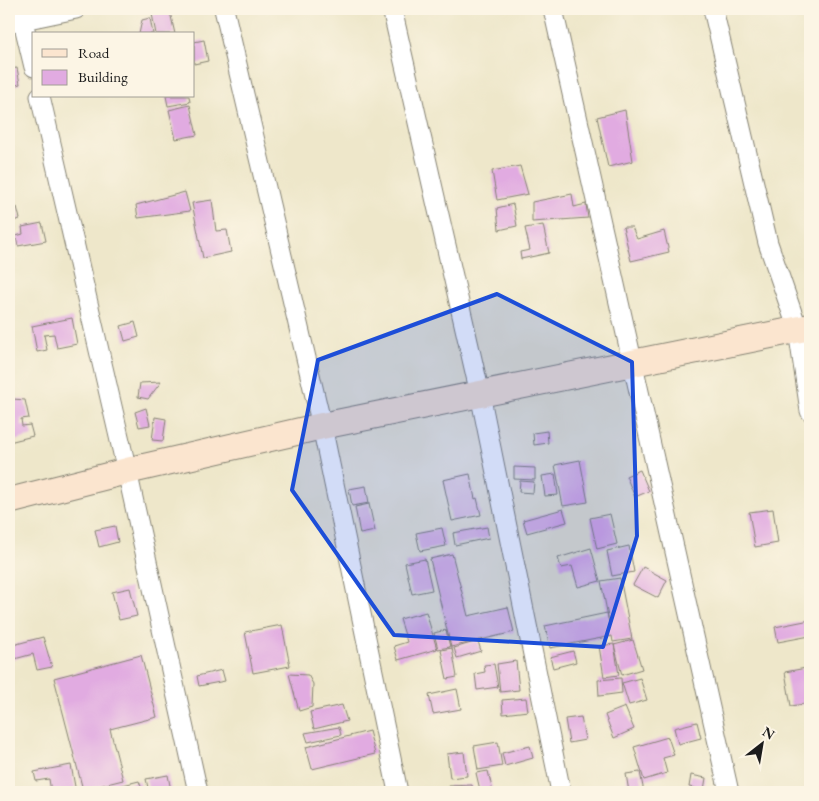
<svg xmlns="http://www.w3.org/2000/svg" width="819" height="801" font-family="'EB Garamond',serif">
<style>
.building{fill:#e1abe1}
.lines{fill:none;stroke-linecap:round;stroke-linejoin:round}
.street-casing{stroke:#858273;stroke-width:21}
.secondary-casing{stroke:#858273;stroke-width:28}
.street{stroke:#fff;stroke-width:19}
.secondary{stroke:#fbe5cf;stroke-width:26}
.marked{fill:#1d4ed8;fill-opacity:0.2;stroke:#1d4ed8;stroke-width:4;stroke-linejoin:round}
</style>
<rect width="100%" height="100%" fill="#fcf5e5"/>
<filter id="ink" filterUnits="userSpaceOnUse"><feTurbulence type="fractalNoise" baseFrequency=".02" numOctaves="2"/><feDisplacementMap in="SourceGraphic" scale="10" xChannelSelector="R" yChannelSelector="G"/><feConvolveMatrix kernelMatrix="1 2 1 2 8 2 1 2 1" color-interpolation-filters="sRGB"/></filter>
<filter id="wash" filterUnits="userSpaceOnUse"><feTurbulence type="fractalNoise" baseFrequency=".0096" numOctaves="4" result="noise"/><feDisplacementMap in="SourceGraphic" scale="20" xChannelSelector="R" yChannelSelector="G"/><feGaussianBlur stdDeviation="1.12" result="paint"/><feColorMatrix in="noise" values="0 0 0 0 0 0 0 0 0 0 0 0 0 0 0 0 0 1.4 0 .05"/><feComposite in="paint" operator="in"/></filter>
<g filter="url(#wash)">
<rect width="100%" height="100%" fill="#eee7ca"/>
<g id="blocks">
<path class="building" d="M170,12L175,34H156L152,14Z
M150,18L153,34H139L142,20Z
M204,40L208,61L194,64V42Z
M17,68L20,84L9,87V69Z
M166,96H189L190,102L168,106Z
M190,105L197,135L176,139L169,110Z
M625,110L633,161L608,167L597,117Z
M520,166L528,194L497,200L492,171Z
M185,192L190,211L138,218L136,205Z
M572,194L574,207L586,204L588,218L532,222V202Z
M212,200L216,231L227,230L231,252L203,258L192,203Z
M513,204L517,226L499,230L497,208Z
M17,207L20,219L9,222V210Z
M42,223L46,241L18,246L16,236L23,234L22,227Z
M543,225L549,253L521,259L520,252L530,250L525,228Z
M623,227H632L637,239L664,231L669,252L631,261Z
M72,318L77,344L57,348L54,334L44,335L47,350L37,352L32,326Z
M135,322L139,337L125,341L121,326Z
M161,382L148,399L138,397L140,383Z
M9,386L13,399L25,400L29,418L21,419L22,426L30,425L33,436L9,442Z
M146,408L150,425L139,427L135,412Z
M155,417L166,419L163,441L152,440Z
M547,431L548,443L534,445L533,433Z
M580,460L588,502L563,506L555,465Z
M514,467L535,468V480L514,479Z
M640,470L649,491L635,497L626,476Z
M470,474L475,499L477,498L481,515L452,521L443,480Z
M555,474L558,495L545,496L542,476Z
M520,481L534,482L533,493L519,492Z
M366,486L369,503L352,506L349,489Z
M369,504L375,531L360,534L355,507Z
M563,509L567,522L527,533L523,520Z
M773,509L778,543L755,547L749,512Z
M610,514L617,544L597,549L590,518Z
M115,526L118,542L99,547L95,530Z
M487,527L489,538L455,545L453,533Z
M442,528L446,546L420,551L416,533Z
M629,546L634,572L612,576L607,551Z
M591,548L600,581L578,587L572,566L561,568L558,558Z
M452,554L468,616L508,607L514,632L451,647L430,559Z
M425,559L432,590L412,594L405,563Z
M643,567L667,580L658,598L633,585Z
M620,578L632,639L613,642L612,636L550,648L545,626L607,613L609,622L601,581Z
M130,588L137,616L119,620L112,592Z
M426,612L437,649L398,660L394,646L407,642L400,619Z
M810,620V636L778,642L775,627Z
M282,625L290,666L253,673L245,632Z
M446,630L450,647L438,649L434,633Z
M43,637L52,667L37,670L33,654L11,660L9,646Z
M633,640L642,669L622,675L614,645Z
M478,641L481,651L457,658L454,648Z
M614,644L619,675L604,677L599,646Z
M452,648L457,677L447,679L441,650Z
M573,651L576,662L553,668L550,657Z
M141,655L157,717L110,729L123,780L83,790L54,678Z
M516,661L519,690L500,692L497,664Z
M494,664L498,687L477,690L475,674L485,672L484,665Z
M806,668L810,703L791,706L785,672Z
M222,670L225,681L199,686L197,676Z
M289,674L308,675L313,684L312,707L299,711Z
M621,678L622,693L599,696L598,680Z
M640,678L647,700L629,705L622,683Z
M457,689L461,709L433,714L429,695Z
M526,698L528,711L503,714L502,700Z
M342,705L347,721L314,729L310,712Z
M625,707L634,729L614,738L605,715Z
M581,717L585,740L569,743L565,719Z
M697,722L701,738L678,744L674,728Z
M339,727L341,735L308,742L305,733Z
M369,731L375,754L312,769L306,747Z
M668,737L674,755L663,758L667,773L644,780L634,747Z
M498,742L502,766L478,770L474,746Z
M530,746L533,758L505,766L502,753Z
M464,752L467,776L450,778L447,754Z
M71,765L76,792H51L49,779L36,781L34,772Z
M488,771L492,788L480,790L476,773Z
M640,772L644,792H629L626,774Z
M168,775L171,791L149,792L146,779Z
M691,775L706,778L704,790L689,787Z
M139,781L143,792H117L115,787Z
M472,785L473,792H449V786Z"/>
</g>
</g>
<g filter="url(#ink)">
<use href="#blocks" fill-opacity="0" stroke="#858273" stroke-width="1"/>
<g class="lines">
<g class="street-casing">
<path id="street" d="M20,9L34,67
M224,9L322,426L398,792
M392,9L480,394L561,792
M553,9L729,792
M713,9L768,243L798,330L810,411
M9,23L76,9
M40,96L127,471L198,792"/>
</g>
<g class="secondary-casing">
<path id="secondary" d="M9,501L127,471L322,426L810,327"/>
</g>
<use href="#street" class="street"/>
<use href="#secondary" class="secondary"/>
</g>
</g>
<path class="marked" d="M497,294L632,362L637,536L603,647L394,635L292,490L318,360Z"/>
<rect width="819" height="801" fill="none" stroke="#fcf5e5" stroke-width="30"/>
<rect x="32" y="32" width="162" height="65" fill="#fcf5e5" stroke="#a29e95"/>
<rect x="42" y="49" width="25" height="8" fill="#fbe5cf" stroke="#a29e95"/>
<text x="78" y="58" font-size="15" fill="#1c1c1c">Road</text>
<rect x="42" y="70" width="25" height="15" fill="#e1abe1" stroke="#a29e95"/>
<text x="78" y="82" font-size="15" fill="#1c1c1c">Building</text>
<g transform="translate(762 744) rotate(31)" stroke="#fcf5e5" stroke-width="4" paint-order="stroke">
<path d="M0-4L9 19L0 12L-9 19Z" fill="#1c1c1c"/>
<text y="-8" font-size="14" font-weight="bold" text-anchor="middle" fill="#1c1c1c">N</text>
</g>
</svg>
